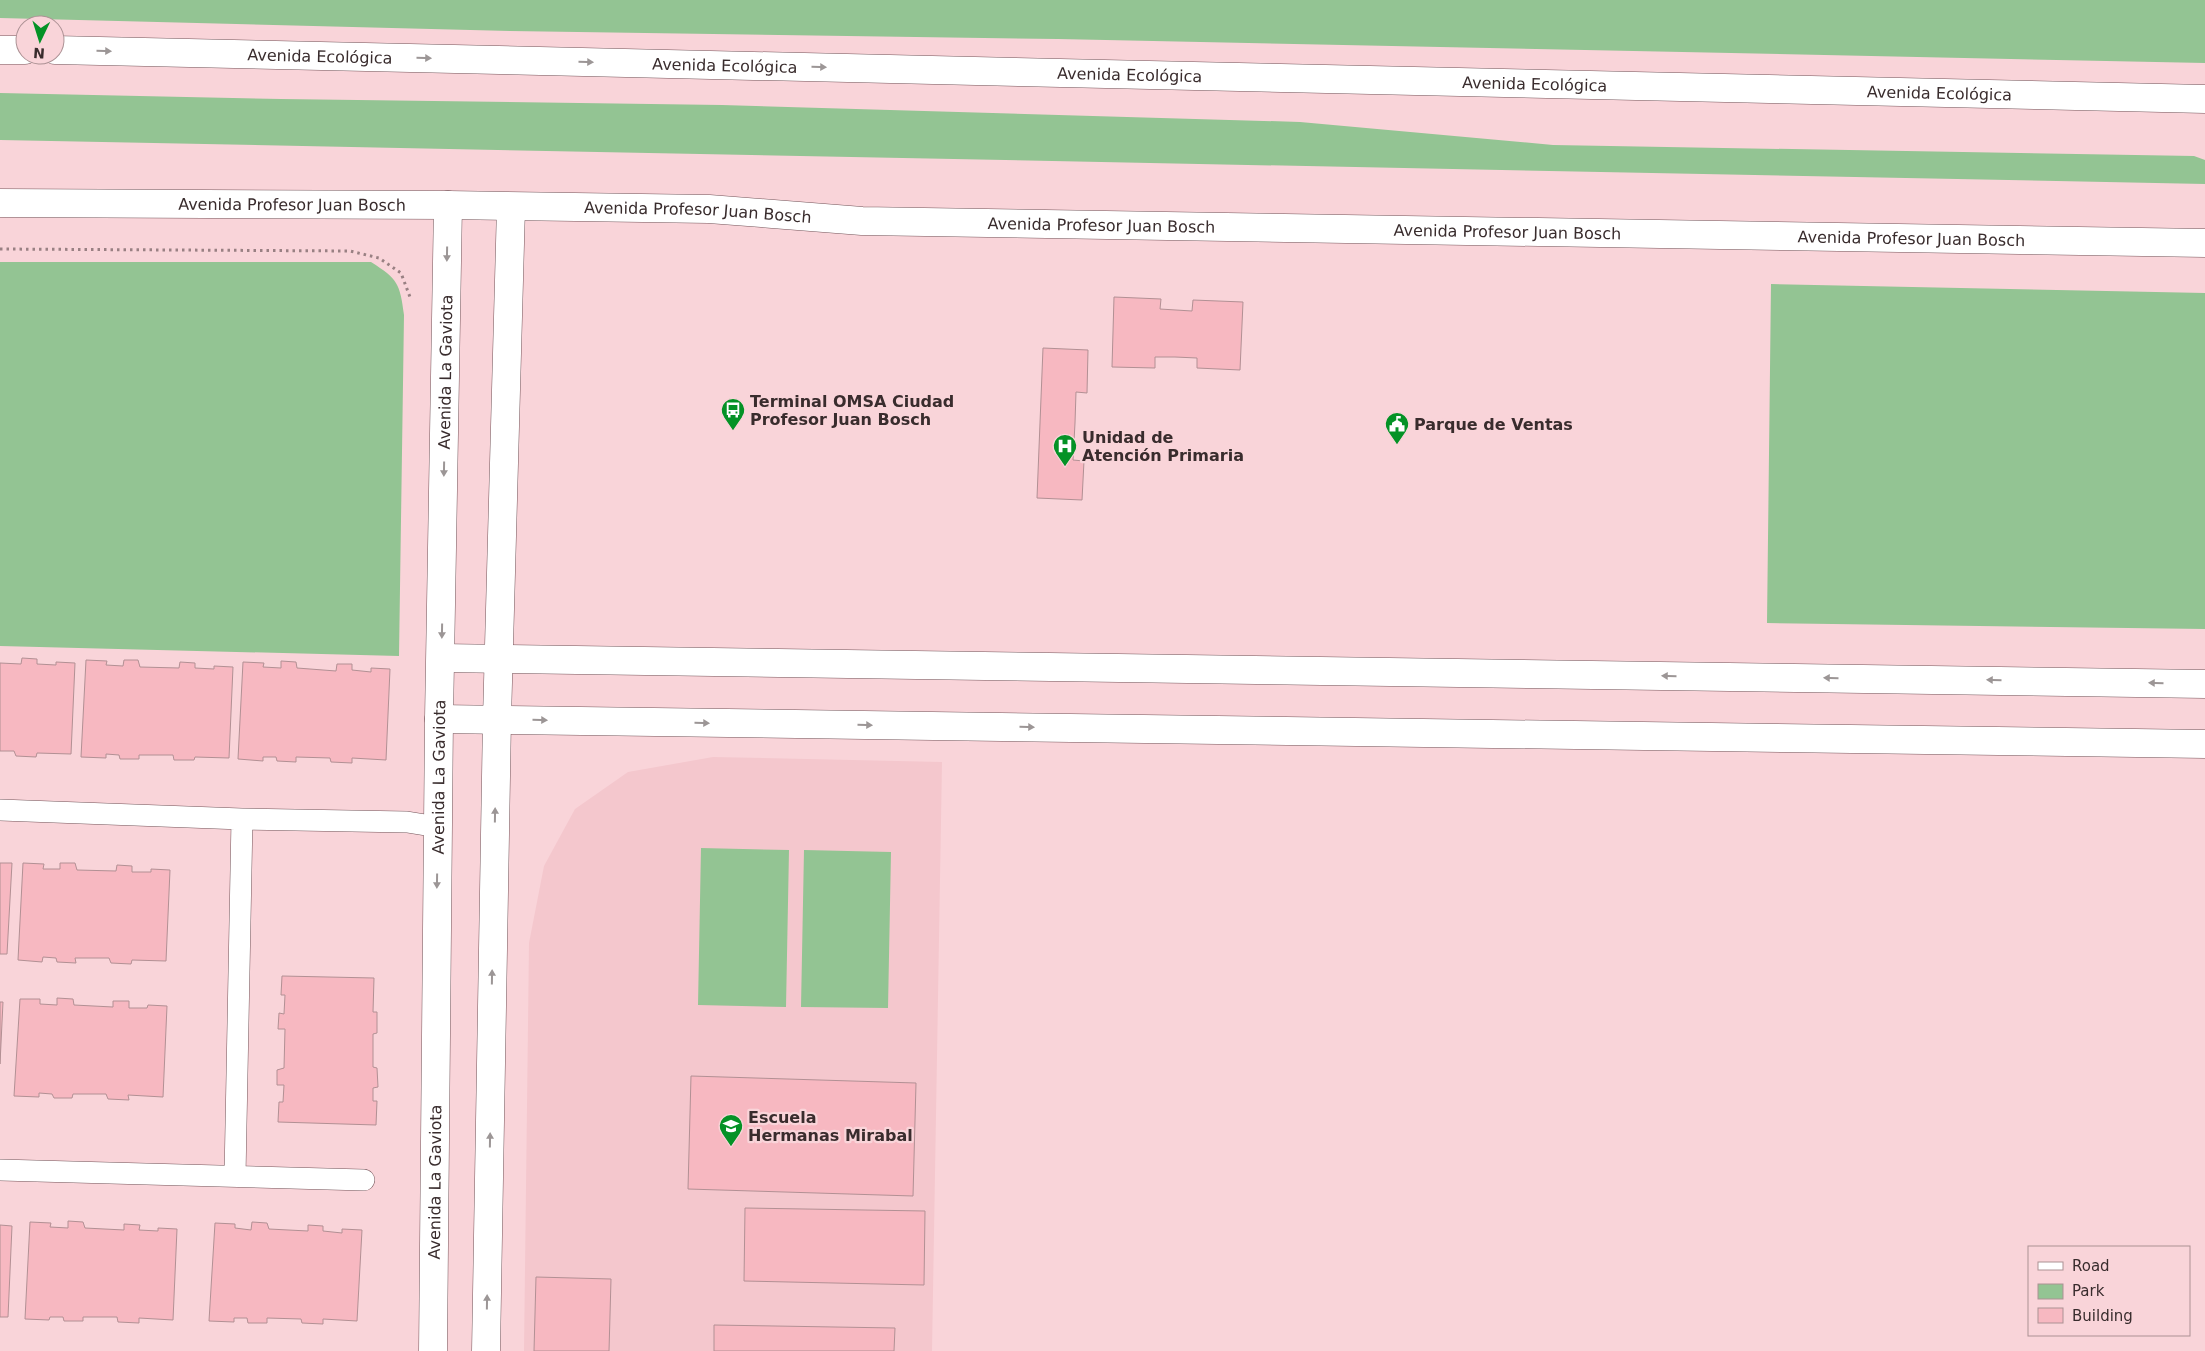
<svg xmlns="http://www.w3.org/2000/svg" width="2205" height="1351" font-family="'DejaVu Sans',sans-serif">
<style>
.built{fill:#f4c7cd}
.green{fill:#93c493}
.building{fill:#f7b8c1;stroke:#b29094}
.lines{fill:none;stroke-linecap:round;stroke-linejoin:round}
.lane-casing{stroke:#74555a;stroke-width:22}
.street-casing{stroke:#74555a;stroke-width:29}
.primary-casing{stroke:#74555a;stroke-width:29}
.path{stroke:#998083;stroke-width:3;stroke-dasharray:2.5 4;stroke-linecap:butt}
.lane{stroke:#fff;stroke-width:21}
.street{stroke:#fff;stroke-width:28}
.primary{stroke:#fff;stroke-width:28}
.oneway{fill:#9c9696}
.labels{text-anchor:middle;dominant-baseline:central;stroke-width:4.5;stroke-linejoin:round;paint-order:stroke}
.street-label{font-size:16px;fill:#392c2d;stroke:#f9d4d9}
.poi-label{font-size:16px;font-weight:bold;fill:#392c2d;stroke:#f9d4d9;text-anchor:start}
</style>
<rect width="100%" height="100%" fill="#f9d4d9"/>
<path class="built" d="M713,757L942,762L932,1351H524L529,943L544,866L575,809L628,772Z"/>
<path class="green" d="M0,0H2205V63L1058,39L510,31L0,18Z
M0,93L281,99L722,105L1300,122L1553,145L2194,156L2205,160V184L0,140Z
M0,262H371C398,279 400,284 404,315L399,656L0,646Z
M1771,284L2205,293V629L1767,623Z
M701,848L789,850L786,1007L698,1005Z
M804,850L891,852L888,1008L801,1007Z"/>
<path class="building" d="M1114,297L1161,299L1160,309L1192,311L1193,300L1243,302L1240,370L1197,368V358L1175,357H1155V368L1112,367Z
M1043,348L1088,350L1087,393L1076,392L1075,423L1073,460L1084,461L1082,500L1037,498Z
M22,658L37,659V664L56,665V662L75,663L71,754L37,753L36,757L16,756L14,751H0V663L21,664Z
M86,660L107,661L106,665L123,666L124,660H138L140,667L179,668L180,662L195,663V668L214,669V666L233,667L229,758L195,757L194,760H174L173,755H139V759H120L119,755L106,754V758L81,757Z
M281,661L296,662L297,668L336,671L337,664H352V670L371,672V668L390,669L386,760L352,758V763L331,762L330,758L296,757V762L277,761L276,757H263V761L238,759L243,662L264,663L263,667L281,668Z
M0,863H12L7,954H0Z
M23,863L44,864L43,869H60V863H75L77,870L116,871L117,865L132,866V872H151V869L170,870L166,961L132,960L131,964L111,963L109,958H75L76,963L57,962L56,958L43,957L42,962L18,960Z
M282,976L374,978L373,1012H377V1033L373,1034V1067L377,1068L378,1087L373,1088V1101H377L376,1125L278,1122L279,1102H283L284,1085H277V1070L284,1068L285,1029H278L279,1013L284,1014L285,995H281Z
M57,998L73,999L74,1005L113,1007V1001H129V1008H147L148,1005L167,1006L163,1097L128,1095L129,1100L108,1099L106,1094H73L72,1098H54L52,1094L39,1093V1097L14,1096L20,999H40V1004L57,1005Z
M0,1002H3L0,1064Z
M691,1076L916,1083L913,1196L688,1189Z
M745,1208L925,1211L924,1285L744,1281Z
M68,1221L83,1222L85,1228L124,1230V1224L140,1225L139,1230L158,1231V1228L177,1229L173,1320L139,1318V1323L118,1322L117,1317H83V1321H64L63,1317H50L49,1320L25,1319L30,1222L51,1223L50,1227L68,1228Z
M252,1222L267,1223L269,1229L308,1231V1225L323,1226V1231L342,1233V1229L362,1230L357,1321L323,1319V1324L302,1323L301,1319L267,1318V1323H248L247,1318H234V1322L209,1321L215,1223L235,1224V1228L251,1230Z
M0,1225L12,1226L8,1317H0Z
M536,1277L611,1279L609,1351H534Z
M714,1325L895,1328L894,1351H714Z"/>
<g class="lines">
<g class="lane-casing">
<path id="lane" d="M0,810L242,819L407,822L438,827
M0,1170L364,1180
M235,1176L242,819"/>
</g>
<g class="street-casing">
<g id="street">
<path id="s1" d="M0,203L448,205L709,209L862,221L2205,243"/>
<path d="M441,658L2205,684"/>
<path d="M439,719L2205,744"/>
<path id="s2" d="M433,1351L439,719L448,205"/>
<path d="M486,1351L497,719L511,207"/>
</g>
</g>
<g class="primary-casing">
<g id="primary">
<path d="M0,50H25"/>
<path id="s3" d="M55,50L2205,99"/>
</g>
</g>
<path class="path" d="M0,249L350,251L379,258L401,273L410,297"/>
<use href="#lane" class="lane"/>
<use href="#street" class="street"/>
<use href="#primary" class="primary"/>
</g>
<defs><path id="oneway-solid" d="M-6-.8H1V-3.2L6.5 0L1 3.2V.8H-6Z" transform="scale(1.25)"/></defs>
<g class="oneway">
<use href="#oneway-solid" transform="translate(104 51) rotate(1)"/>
<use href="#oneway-solid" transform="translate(424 58) rotate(1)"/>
<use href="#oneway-solid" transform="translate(586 62) rotate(1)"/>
<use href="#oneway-solid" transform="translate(819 67) rotate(1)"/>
<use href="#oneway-solid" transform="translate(447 254) rotate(91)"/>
<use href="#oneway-solid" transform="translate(444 469) rotate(91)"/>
<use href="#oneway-solid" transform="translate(442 631) rotate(91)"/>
<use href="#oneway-solid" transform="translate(1669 676) rotate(-179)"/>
<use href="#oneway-solid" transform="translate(1831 678) rotate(-179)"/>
<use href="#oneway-solid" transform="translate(1994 680) rotate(-179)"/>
<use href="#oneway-solid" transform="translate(2156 683) rotate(-179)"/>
<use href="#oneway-solid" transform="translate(540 720) rotate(1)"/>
<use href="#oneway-solid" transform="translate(702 723) rotate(1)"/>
<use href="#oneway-solid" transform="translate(865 725) rotate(1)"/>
<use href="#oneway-solid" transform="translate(1027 727) rotate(1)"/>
<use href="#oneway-solid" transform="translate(495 815) rotate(-89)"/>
<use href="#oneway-solid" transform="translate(437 881) rotate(91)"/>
<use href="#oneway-solid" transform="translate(492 977) rotate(-89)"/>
<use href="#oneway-solid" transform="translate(490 1140) rotate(-89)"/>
<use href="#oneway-solid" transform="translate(487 1302) rotate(-89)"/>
</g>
<defs>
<g id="bus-pin" transform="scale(1.25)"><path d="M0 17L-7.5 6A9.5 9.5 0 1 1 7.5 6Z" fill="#049226" stroke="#f9d4d9"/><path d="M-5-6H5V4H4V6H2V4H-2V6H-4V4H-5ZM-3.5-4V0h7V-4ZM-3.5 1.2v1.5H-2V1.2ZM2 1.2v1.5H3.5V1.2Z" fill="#fff"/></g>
<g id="civic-pin" transform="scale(1.25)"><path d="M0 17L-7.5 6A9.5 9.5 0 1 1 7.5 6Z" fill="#049226" stroke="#f9d4d9"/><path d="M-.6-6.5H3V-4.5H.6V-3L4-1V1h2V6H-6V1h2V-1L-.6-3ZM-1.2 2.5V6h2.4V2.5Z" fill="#fff"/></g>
<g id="hospital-pin" transform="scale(1.25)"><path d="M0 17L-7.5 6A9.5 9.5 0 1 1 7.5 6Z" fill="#049226" stroke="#f9d4d9"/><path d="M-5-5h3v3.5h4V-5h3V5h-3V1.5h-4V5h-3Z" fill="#fff"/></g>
<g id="school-pin" transform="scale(1.25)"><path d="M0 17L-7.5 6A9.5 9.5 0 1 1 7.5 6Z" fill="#049226" stroke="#f9d4d9"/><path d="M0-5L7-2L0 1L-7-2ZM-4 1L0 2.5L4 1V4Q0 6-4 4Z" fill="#fff"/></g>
</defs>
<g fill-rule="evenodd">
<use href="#bus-pin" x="733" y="410"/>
<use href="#civic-pin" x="1397" y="424"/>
<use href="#hospital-pin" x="1065" y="446"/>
<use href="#school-pin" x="731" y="1126"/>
</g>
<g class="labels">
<g class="street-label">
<text stroke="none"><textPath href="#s3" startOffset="265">Avenida Ecológica</textPath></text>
<text stroke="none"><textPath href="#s3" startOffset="670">Avenida Ecológica</textPath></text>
<text stroke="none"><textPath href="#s3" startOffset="1075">Avenida Ecológica</textPath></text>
<text stroke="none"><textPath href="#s3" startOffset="1480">Avenida Ecológica</textPath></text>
<text stroke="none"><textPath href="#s3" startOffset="1885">Avenida Ecológica</textPath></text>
<text stroke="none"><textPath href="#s1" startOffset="292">Avenida Profesor Juan Bosch</textPath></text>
<text stroke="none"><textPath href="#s1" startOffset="698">Avenida Profesor Juan Bosch</textPath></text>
<text stroke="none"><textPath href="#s1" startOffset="1102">Avenida Profesor Juan Bosch</textPath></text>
<text stroke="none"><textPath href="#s1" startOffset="1508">Avenida Profesor Juan Bosch</textPath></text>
<text stroke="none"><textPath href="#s1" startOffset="1912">Avenida Profesor Juan Bosch</textPath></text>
<text stroke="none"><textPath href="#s2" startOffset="979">Avenida La Gaviota</textPath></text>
<text stroke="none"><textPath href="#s2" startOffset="574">Avenida La Gaviota</textPath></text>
<text stroke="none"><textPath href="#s2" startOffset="169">Avenida La Gaviota</textPath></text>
</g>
<g class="poi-label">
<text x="750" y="401">Terminal OMSA Ciudad<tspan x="750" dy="18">Profesor Juan Bosch</tspan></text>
<text x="1414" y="424">Parque de Ventas</text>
<text x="1082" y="437">Unidad de<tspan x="1082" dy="18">Atención Primaria</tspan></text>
<text x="748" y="1117">Escuela<tspan x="748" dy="18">Hermanas Mirabal</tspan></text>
</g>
</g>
<rect x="2028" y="1246" width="162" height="90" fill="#f9d4d9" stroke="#ac9194"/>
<rect x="2038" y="1262" width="25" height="8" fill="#ffffff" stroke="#ac9194"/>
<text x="2072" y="1271" font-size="15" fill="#392c2d">Road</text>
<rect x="2038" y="1284" width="25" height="15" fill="#93c493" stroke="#ac9194"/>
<text x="2072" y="1296" font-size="15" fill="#392c2d">Park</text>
<rect x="2038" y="1308" width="25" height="15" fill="#f7b8c1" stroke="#ac9194"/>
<text x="2072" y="1321" font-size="15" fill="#392c2d">Building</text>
<g transform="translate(40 40) rotate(184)"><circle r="24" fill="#f9d4d9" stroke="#ac9194"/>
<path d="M0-4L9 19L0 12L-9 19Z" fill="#049226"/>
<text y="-8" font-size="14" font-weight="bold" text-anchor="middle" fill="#392c2d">N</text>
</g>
</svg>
